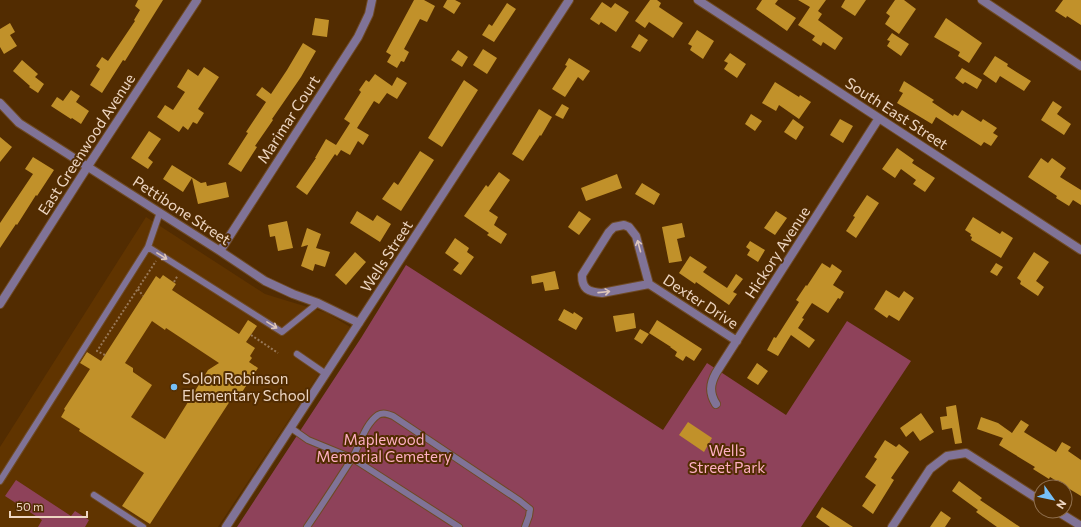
<svg xmlns="http://www.w3.org/2000/svg" width="1081" height="527" font-family="Commissioner,sans-serif">
<style>
.built{fill:#603400}
.green{fill:#8e425a}
.building{fill:#c1912a;fill-rule:evenodd}
.lines{fill:none;stroke-linecap:round;stroke-linejoin:round}
.service-casing{stroke:#6e4a24;stroke-width:8}
.minor-casing{stroke:#6e4a24;stroke-width:10}
.tertiary-casing{stroke:#6e4a24;stroke-width:10}
.path{stroke:#987857;stroke-width:2;stroke-dasharray:2 2;stroke-linecap:butt}
.service{stroke:#807397;stroke-width:6}
.minor{stroke:#807397;stroke-width:8}
.tertiary{stroke:#807397;stroke-width:8}
.oneway{stroke:#ddc6bb}
.poi-dot{fill:#76c0f7;stroke:#522c01;stroke-width:1.5}
.labels{text-anchor:middle;dominant-baseline:central;stroke-width:4;stroke-linejoin:round;paint-order:stroke}
.street-label{font-size:15px;fill:#edd5c1;stroke:#522c01}
.poi-label{font-size:15px;fill:#edd5c1;stroke:#522c01;text-anchor:start}
.park-label{font-size:15px;fill:#feb0c4;stroke:#522c01}
</style>
<rect width="100%" height="100%" fill="#522c01"/>
<path class="built" d="M146,217L265,294L327,313L350,327L218,527H0V447Z"/>
<path class="green" d="M406,265L663,430L707,363L786,415L847,321L911,361L801,527H237L361,338Z
M16,480L71,516L75,511L89,520L85,527H38L42,520L5,496Z"/>
<path class="building" d="M138,0H163L143,32L125,61L123,60L102,93L90,85L100,69L96,66L102,57L108,61L135,21L134,20L140,10L135,6Z
M414,0H424L435,6L427,22L420,19L404,49L409,52L404,62L401,61L397,68L387,62L391,55L386,52Z
M447,0H455L461,3L454,14L443,7Z
M650,0H657L661,3L659,7L683,23L673,38L649,22L645,28L635,21Z
M762,0H778L775,4L796,18L787,31L756,9Z
M798,0H826L818,11L822,14L818,20L843,38L835,50L823,42L821,46L812,40L815,36L798,25L810,7Z
M845,0H866L855,16L841,7Z
M895,0H904L916,9L899,34L885,24L890,16L886,13Z
M1063,0H1081V25L1067,16L1066,18L1055,11Z
M602,2L611,8L615,3L629,12L616,32L601,22L599,25L590,19Z
M507,3L516,9L494,42L482,35L489,24L492,26Z
M315,18L329,20L327,37L312,35Z
M946,18L982,43L969,63L958,56L960,52L934,37Z
M10,23L15,32L10,35L17,46L4,54L0,47V29Z
M697,30L714,41L703,59L690,50L692,46L688,44Z
M892,33L909,44L901,56L887,46L890,41L887,40Z
M639,34L648,40L640,52L631,47Z
M303,43L316,51L301,77L272,119L273,120L255,146L257,147L241,172L228,164L248,133L246,132L266,102L256,95L262,87L271,94L287,70Z
M483,49L497,58L487,74L473,65Z
M458,50L468,57L462,67L451,60Z
M730,53L746,64L737,78L724,69L728,63L724,61Z
M995,56L1008,64L1007,66L1031,81L1024,91L1000,76L996,83L983,74Z
M569,58L590,71L583,81L578,77L565,97L552,89L567,66L565,65Z
M22,60L38,74L35,77L44,84L38,93L29,87L30,86L13,71Z
M204,67L219,77L198,109L204,113L197,124L193,122L188,130L183,126L179,132L157,117L165,105L173,110L185,92L177,87L188,69L198,76Z
M962,68L982,80L977,89L965,82L963,84L955,78Z
M375,74L392,86L397,77L407,83L397,99L387,93L379,104L374,101L357,128L369,135L363,145L358,141L350,155L341,150L337,156L335,154L307,195L296,187L316,158H315L326,139L336,145L350,123L344,119L361,92L359,90L366,80L369,82Z
M464,80L478,90L442,147L428,138Z
M904,81L934,100L932,102L953,116L954,114L958,116L962,110L981,122L983,119L997,128L993,133L998,136L991,146L984,142L981,146L936,117L932,124L897,103L903,93L899,91Z
M775,82L799,97L800,95L811,102L799,119L779,105L776,111L762,103Z
M71,90L80,96L76,102L89,111L81,124L72,118L71,119L51,106L57,97L63,101Z
M1053,101L1062,107L1057,114L1071,124L1064,135L1041,120Z
M562,104L569,108L563,119L555,115Z
M539,109L552,117L541,136L540,135L523,161L512,154Z
M751,114L762,121L755,131L745,124Z
M793,119L804,127L796,140L784,132Z
M840,119L853,126L843,143L830,135Z
M149,131L161,139L148,158L153,162L148,169L131,158Z
M0,137L12,147L0,162Z
M897,148L914,160L912,163L935,178L925,192L913,184L916,180L901,169L895,178L882,169Z
M420,151L434,160L401,211L382,199L394,182L398,185Z
M33,157L54,170L37,196L36,195L17,225L16,224L0,248V223L33,174L25,169Z
M1041,158L1048,163L1052,158L1066,168L1060,177L1081,190V205L1073,200L1069,206L1056,198L1057,196L1028,177Z
M172,165L201,183L206,182L207,186L226,182L229,197L198,204L192,178L183,192L163,179Z
M499,172L510,180L489,211L498,217L494,225L507,234L501,244L487,235L489,233L464,216L486,185L488,187Z
M617,174L622,188L586,201L581,188Z
M642,183L660,194L654,205L635,194Z
M867,195L879,203L856,238L846,231L855,217L853,216Z
M357,211L373,221L377,215L391,224L380,242L350,223Z
M579,211L591,219L579,235L568,227Z
M776,211L787,218L775,235L764,228Z
M973,217L1000,234L1002,231L1013,238L1001,258L971,240L972,237L970,236L971,234L965,230Z
M287,221L293,248L278,251L275,236L270,237L268,225Z
M682,223L685,237L677,239L682,261L669,263L662,227Z
M307,228L321,234L316,248L330,252L325,267L315,264L313,271L301,266L308,245L301,247Z
M455,238L469,248L467,252L474,257L461,275L453,270L459,263L445,253Z
M750,241L765,250L758,262L747,255L750,250L746,247Z
M355,252L366,262L346,285L335,275Z
M1034,252L1049,262L1036,281L1044,287L1038,296L1020,284L1021,281L1017,278Z
M690,256L707,267L703,272L727,288L736,274L743,279L733,292L737,294L729,305L696,282L695,284L679,273Z
M822,263L830,268L832,264L842,271L833,285L844,292L840,299L838,298L828,313L812,303L802,318L804,319L798,328L815,340L809,348L791,335L778,356L767,350L774,337L776,338L799,302L796,300L806,285L807,286Z
M996,263L1003,267L997,276L990,272Z
M555,271L559,289L545,291L543,282L532,284L531,276Z
M163,275L176,284L172,290L239,334L248,320L257,326L246,342L255,348L250,356L252,358L249,362L258,368L238,398L235,396L231,402L230,401L150,524L122,506L144,473L79,431L80,429L61,417L65,410L64,409L90,369L80,363L87,352L101,361L156,276L160,279ZM152,321L165,330L166,328L219,363L208,370L165,439L131,417L152,385L133,372V368L125,363Z
M886,290L899,298L904,291L914,298L899,321L889,315L887,318L874,309Z
M564,309L573,314L574,312L583,318L576,330L558,320Z
M634,313L636,328L616,332L613,316Z
M657,320L702,349L694,361L686,356L683,361L675,356L677,352L670,347H671L649,333Z
M640,329L649,334L642,344L634,339Z
M757,363L768,371L758,385L747,378Z
M956,405L962,443L955,444L952,428L942,430L940,417L947,416L946,407Z
M921,413L934,432L920,441L913,431L906,437L900,428Z
M981,417L998,423L1012,433L1021,420L1029,425L1024,432L1056,452L1062,442L1071,447L1068,451L1081,460V496L1050,477L1049,479L1033,469L1035,467L999,445L1003,438L977,429Z
M688,422L712,438L704,452L679,435Z
M885,440L896,447L899,444L909,452L891,478L894,480L873,514L862,506L876,485L865,477L877,459L874,457Z
M959,481L982,498L980,500L1020,527H997L976,512L978,510L952,491Z
M822,507L853,527H830L816,517Z
M941,511L951,518L945,527H930Z"/>
<g class="lines">
<g class="service-casing">
<path id="service" d="M160,212L148,247L282,332L318,303
M297,354L326,374
M291,428L308,440L352,458L459,527
M0,481L148,247
M94,495L143,527
M307,527C322,505 337,482 351,460C360,446 364,425 378,415C383,412 388,414 393,416L520,501L530,509L529,516L525,527"/>
</g>
<g class="minor-casing">
<path id="minor" d="M698,0L1081,250
M0,103L19,123L220,251L265,281L293,294L318,303L359,323
M220,251L358,37L369,14L372,0
M649,284L602,293C588,292 582,289 582,275L609,232L614,227L624,225L629,227L636,236L649,284L737,341
M0,304L88,166L197,0
M716,404C709,393 710,384 716,373L879,118
M1057,511L1081,526
M226,527L569,0
M892,527L930,469L947,456L966,453L1041,501"/>
</g>
<g class="tertiary-casing">
<path id="tertiary" d="M982,0L1081,66"/>
</g>
<path class="path" d="M174,282L178,275
M138,289L143,296
M251,335L278,353
M105,355L97,351L156,261"/>
<use href="#service" class="service"/>
<use href="#minor" class="minor"/>
<use href="#tertiary" class="tertiary"/>
</g>
<defs><path id="oneway-shaft" d="M-6 0H5M1.5-3L5.5 0L1.5 3" fill="none" stroke-width="1.6" stroke-linecap="round" stroke-linejoin="round"/></defs>
<g class="oneway">
<use href="#oneway-shaft" transform="translate(639 246) rotate(-105)"/>
<use href="#oneway-shaft" transform="translate(162 256) rotate(32)"/>
<use href="#oneway-shaft" transform="translate(604 292) rotate(-6)"/>
<use href="#oneway-shaft" transform="translate(272 325) rotate(32)"/>
</g>
<circle class="poi-dot" cx="174" cy="387" r="4"/>
<g class="labels">
<g class="street-label">
<text transform="translate(897 113) rotate(33)">South East Street</text>
<text transform="translate(288 119) rotate(-57)">Marimar Court</text>
<text transform="translate(86 144) rotate(-57)">East Greenwood Avenue</text>
<text transform="translate(182 210) rotate(33)">Pettibone Street</text>
<text transform="translate(777 252) rotate(-57)">Hickory Avenue</text>
<text transform="translate(386 256) rotate(-57)">Wells Street</text>
<text transform="translate(701 301) rotate(33)">Dexter Drive</text>
</g>
<g class="poi-label">
<text x="182" y="378">Solon Robinson<tspan x="182" dy="17">Elementary School</tspan></text>
</g>
<g class="park-label">
<text x="384" y="439">Maplewood<tspan x="384" dy="17">Memorial Cemetery</tspan></text>
<text x="727" y="450">Wells<tspan x="727" dy="17">Street Park</tspan></text>
</g>
</g>
<g transform="translate(1053 499) rotate(123)"><circle r="19" fill="#522c01" stroke="#90704e"/>
<path d="M0-3L7 15L0 10L-7 15Z" fill="#76c0f7"/>
<text y="-6" font-size="11" font-weight="bold" text-anchor="middle" fill="#edd5c1">N</text>
</g>
<path d="M10 511v6h77v-6" fill="none" stroke="#edd5c1" stroke-width="2"/>
<text x="16" y="511" font-size="12" fill="#edd5c1" stroke="#522c01" stroke-width="3" paint-order="stroke">50 m</text>
</svg>
